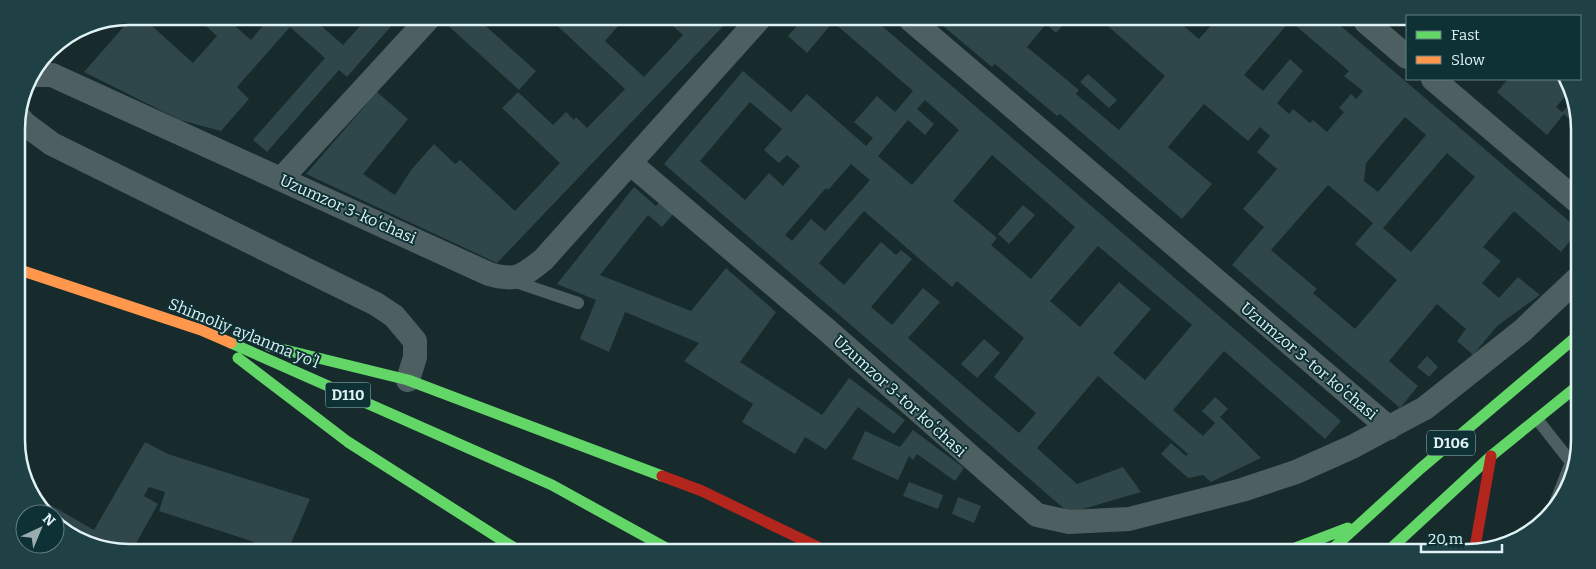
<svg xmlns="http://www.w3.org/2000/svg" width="1596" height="569" font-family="Bitter,serif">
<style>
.building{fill:#2f474a;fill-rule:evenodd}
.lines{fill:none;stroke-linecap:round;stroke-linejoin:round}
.lane{stroke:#4e5f61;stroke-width:12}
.street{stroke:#4e5f61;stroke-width:24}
.fast{stroke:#63d668;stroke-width:11}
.slow{stroke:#ff974d;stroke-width:11}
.jam{stroke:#b3261e;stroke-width:11}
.labels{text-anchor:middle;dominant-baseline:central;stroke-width:4;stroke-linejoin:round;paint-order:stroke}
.shield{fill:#0e3135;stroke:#a0b8bb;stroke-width:1}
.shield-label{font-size:15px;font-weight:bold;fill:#dff2f4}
.street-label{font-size:16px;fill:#dff2f4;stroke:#0e3135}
.rim{fill:none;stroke:#dff2f4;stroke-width:2.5}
</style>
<rect width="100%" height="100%" fill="#172a2c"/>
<path class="building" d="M133,16H161L152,26L193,63L217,36L196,17H225L251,40L270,17H311L343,45L368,17H399L347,77L339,70L267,152L253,140L325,58L290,27L237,87L249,99L221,131L180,120L84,72Z
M446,18H482L479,20L536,71L519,90L443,21Z
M549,18H625L605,41L644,77L683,35L665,19H730L497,263L306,174L377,92L408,119L363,174L395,195L411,170L434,144L455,164L460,160L515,211L560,163L502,108L518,92L553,125L566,112L574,120L576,117L587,128L625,89Z
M803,19H874L1341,421L1325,439L1224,351L1173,410L1203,436L1215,423L1202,411L1215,397L1228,409L1220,417L1261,458L1211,482L1203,475L1188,478L1161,454L1171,443L1186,456L1188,454L1098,376L1037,448L1077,484L1123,467L1141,492L1069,513L664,164L743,71L791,112L807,94L866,146L873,138L854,122L877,96L895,112L913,91L833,22L807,53L788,36ZM925,100L959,130L912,185L878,156L908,120L925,135L934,124L917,109ZM750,102L782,129L764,150L779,163L787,155L800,166L783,186L769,173L745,200L700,161ZM992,155L1075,227L1031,279L991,245L997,238L953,201ZM851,164L870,180L825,231L811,219L792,241L785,235L826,188L828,190ZM864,211L952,287L957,281L1024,338L994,377L1036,413L1019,433L908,338L940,302L923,288L892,325L871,307L912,259L901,250L896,255L881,242L844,285L819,263ZM1098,246L1192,325L1145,380L1113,353L1151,309L1119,282L1080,327L1050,301Z
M936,20H1064L1066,22L1056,33L1046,24L1027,47L1079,90L1076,94L1119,130L1165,76L1101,20L1178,21L1199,39L1215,21H1290L1244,75L1263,91L1290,59L1303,71L1277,103L1289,114L1293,109L1310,123L1313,120L1327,132L1344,112L1339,108L1351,94L1356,99L1363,91L1344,76L1349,71L1290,21H1335L1577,228V232L1561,252L1514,211L1483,247L1501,261L1482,283L1499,298L1518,277L1540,295L1497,326L1473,355L1457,341L1466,329L1437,304L1389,361L1418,386L1400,408L1232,265L1264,227L1243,209L1277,169L1257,152L1270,136L1260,127L1248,141L1204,104L1168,147L1212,184L1182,219L1060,114L1057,116L995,64L992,67ZM1405,117L1426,135L1378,192L1364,181L1366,163ZM1447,153L1475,177L1411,252L1383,228ZM1328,185L1373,223L1355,244L1397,280L1355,329L1313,293L1317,289L1271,250Z
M1088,74L1117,100L1109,108L1080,82Z
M1508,79H1563L1569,92L1556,107L1562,112L1573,101L1577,110L1569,119L1564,114L1547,135L1497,92Z
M634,187L656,206L660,201L674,213L662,227L648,215L600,275L691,311L726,268L776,312L740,362L822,415L849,378L905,420L894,434L858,407L826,450L805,437L795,454L742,422L753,404L684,361L699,343L625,312L609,352L580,339L596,300L557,284Z
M1023,205L1035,215L1009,244L998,234Z
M984,339L1000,353L977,378L961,364Z
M1427,356L1438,367L1429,377L1417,367Z
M913,430L964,468L955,481L917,454L913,460L909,456L898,480L852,459L865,431L900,447Z
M145,442L168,454L310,499L289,548H253L254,542L159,511L165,492L149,487L144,496L158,504L134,547H93L55,522V514H44L49,504L94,530Z
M909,482L943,495L938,509L903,496Z
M958,497L981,506L974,523L952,514Z"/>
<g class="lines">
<path class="lane" d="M510,280L578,303
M1537,419L1570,461
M1555,503L1574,455"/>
<path class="street" d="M911,20L1389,428
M1366,22L1407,57
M31,75H52L489,274C517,282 522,276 543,260L759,19
M1433,79L1578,202
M18,116L25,124L52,144L376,304L394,316L415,341V357L408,380
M630,163L828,331L1037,515L1069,522L1129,519L1242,490L1296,472L1352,447L1425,408L1522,331L1577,279
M281,179L429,18"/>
<path class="fast" d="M231,343L552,485L668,549
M269,346L408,380L662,476
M238,358L348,442L516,549
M1285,552L1348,528
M1329,552L1420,469L1576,337
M1387,552L1491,456L1575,388"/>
<path class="slow" d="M17,269L201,330L231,343"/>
<path class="jam" d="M662,476L702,491L824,550
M1474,553L1491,456"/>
</g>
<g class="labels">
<g class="shield">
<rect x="325.5" y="382.5" width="45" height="25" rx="4"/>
<rect x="1427" y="430.5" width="48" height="25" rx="4"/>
</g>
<g class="shield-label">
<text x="348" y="395">D110</text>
<text x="1451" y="443">D106</text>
</g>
<g class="street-label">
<text transform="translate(348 209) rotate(24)">Uzumzor 3-koʻchasi</text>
<text transform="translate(244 333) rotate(22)">Shimoliy aylanma yoʻl</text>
<text transform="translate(1309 361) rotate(40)">Uzumzor 3-tor koʻchasi</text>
<text transform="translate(900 396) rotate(42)">Uzumzor 3-tor koʻchasi</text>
</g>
</g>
<path d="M0 0H1596V569H0ZM129 25H1467A104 104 0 0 1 1571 129V440A104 104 0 0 1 1467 544H129A104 104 0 0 1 25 440V129A104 104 0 0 1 129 25Z" fill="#1f4044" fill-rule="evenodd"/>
<path class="rim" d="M129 25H1467A104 104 0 0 1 1571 129V440A104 104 0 0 1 1467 544H129A104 104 0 0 1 25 440V129A104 104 0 0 1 129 25Z"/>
<rect x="1406" y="15" width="175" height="65" fill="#0e3135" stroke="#627e81"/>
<rect x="1416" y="31" width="25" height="8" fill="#63d668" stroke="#627e81"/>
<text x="1451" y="40" font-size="15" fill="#dff2f4">Fast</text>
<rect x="1416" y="56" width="25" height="8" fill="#ff974d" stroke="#627e81"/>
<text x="1451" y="65" font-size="15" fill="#dff2f4">Slow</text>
<g transform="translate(40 529) rotate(44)"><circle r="24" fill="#0e3135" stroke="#627e81"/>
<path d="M0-4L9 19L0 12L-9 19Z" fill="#99acae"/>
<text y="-8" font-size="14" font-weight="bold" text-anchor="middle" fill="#dff2f4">N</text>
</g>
<path d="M1421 544v8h81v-8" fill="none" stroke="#dff2f4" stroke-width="2.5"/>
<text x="1428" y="544" font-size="15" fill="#dff2f4" stroke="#0e3135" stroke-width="4" paint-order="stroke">20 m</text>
</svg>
